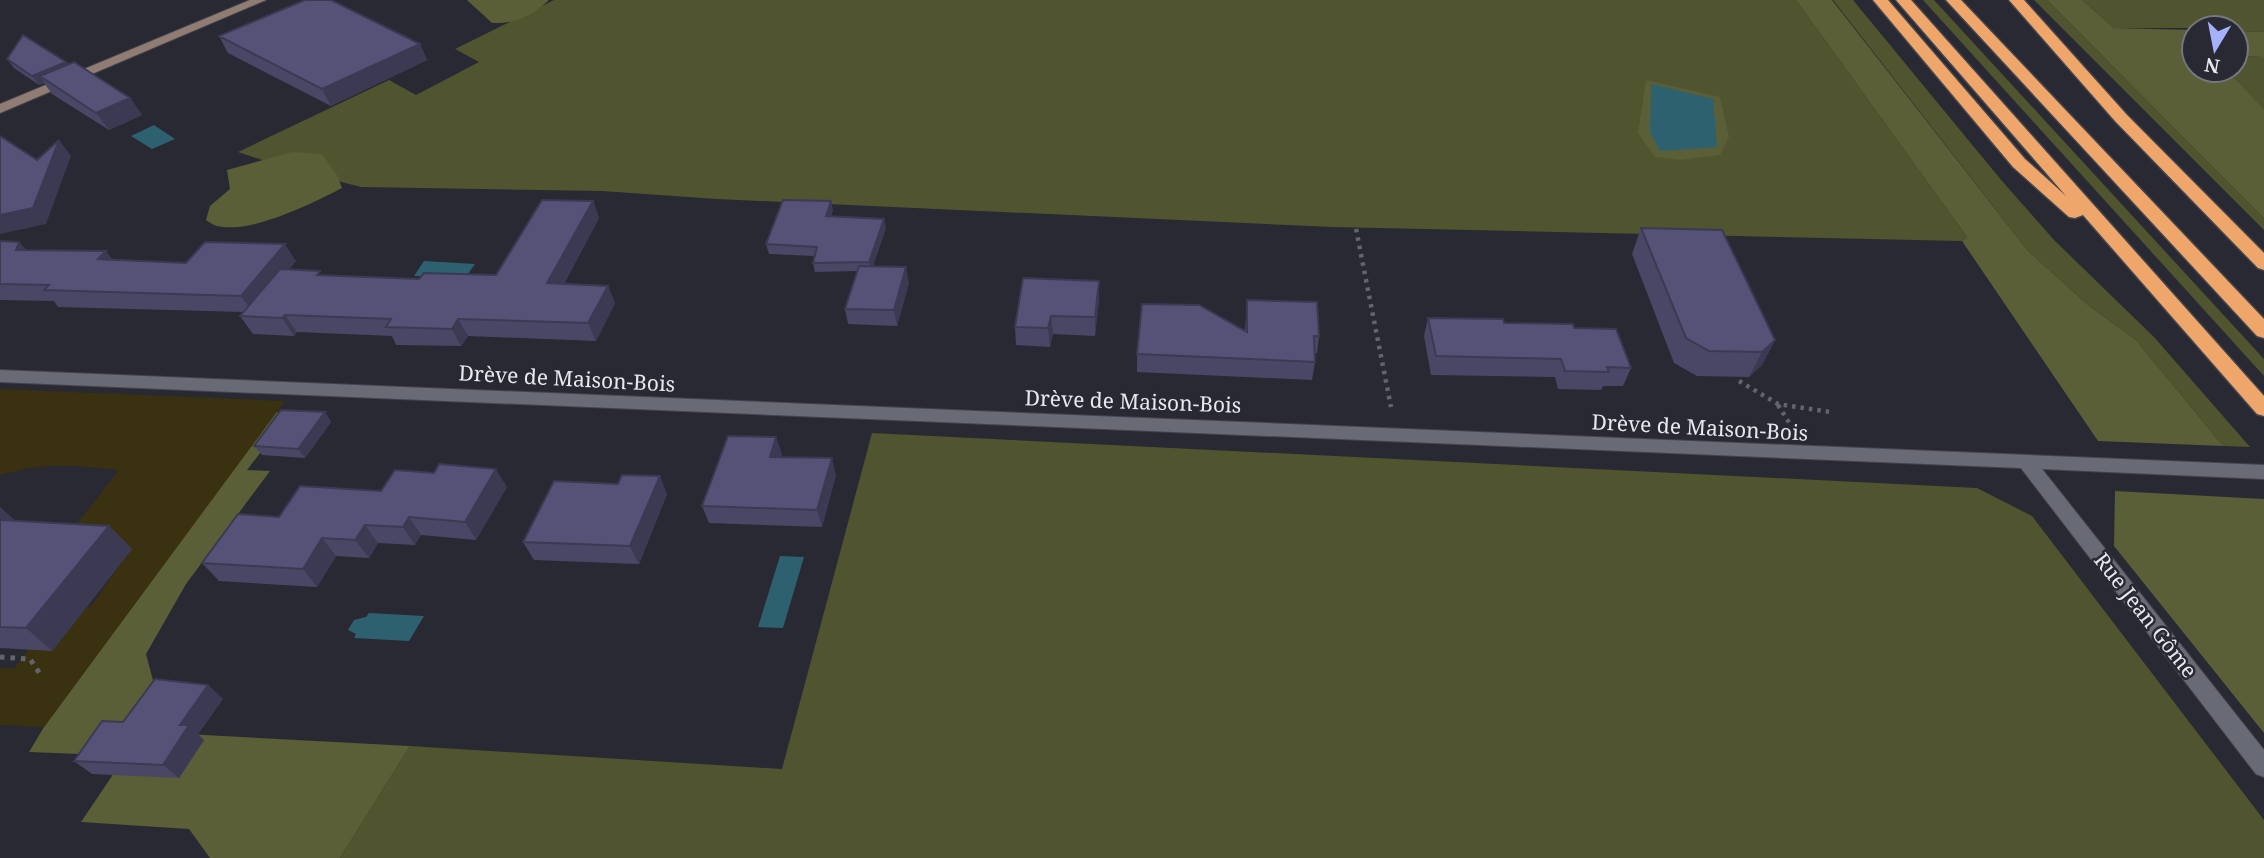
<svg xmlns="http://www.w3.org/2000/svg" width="2264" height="858" font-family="'Noto Serif',serif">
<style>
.green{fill:#50542f}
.forest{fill:#5a5f37}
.sand{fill:#393110}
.water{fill:#2e6170}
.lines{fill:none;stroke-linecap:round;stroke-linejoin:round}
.street-casing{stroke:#45454d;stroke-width:2}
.secondary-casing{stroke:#45454d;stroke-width:2}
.highway-casing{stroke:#45454d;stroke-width:3}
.path-far1{stroke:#63646c;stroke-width:4.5;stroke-dasharray:3.5 5;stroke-linecap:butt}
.path{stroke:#63646c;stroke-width:5;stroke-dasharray:4.5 6;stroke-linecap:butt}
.street{fill:#686a75;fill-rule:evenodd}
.secondary{fill:#907c72;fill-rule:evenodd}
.highway{fill:#efa66b;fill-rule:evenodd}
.wall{fill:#4a4766}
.shaded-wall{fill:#3c3953}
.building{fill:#565277;stroke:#3c3953;stroke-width:2}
.labels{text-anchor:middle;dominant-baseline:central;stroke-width:5;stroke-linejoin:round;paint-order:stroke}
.street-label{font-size:21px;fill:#e8e9ef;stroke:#282932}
</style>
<rect width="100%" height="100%" fill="#282932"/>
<path class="green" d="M554,0H1796L1967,237L1962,241L1333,227L717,199L602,191L361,187L283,167L238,152L389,80L416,95L479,62L455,49Z
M1833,0H1853L2002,181L2054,240L2154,337L2250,447L2223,446L2136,340L2088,305L2028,251Z
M1923,0H1934L2264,359V376Z
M2034,0H2047L2264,218V230Z
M2082,0H2264V32L2236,31V28H2114Z
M2143,52L2194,70H2236V56L2264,57V154Z
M872,433L1977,488L2032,516L2264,820V858H340L410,746L782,769Z"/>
<path class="forest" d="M467,0H548V1C531,16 516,24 492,23Z
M1796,0H1832L2028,251L2088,305L2136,340L2223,446L2098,441L1962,241L1967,237Z
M2047,0H2082L2114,28L2194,30V70H2227L2264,110V218Z
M2236,31L2264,32V57L2236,56Z
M1646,80L1720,97L1729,137L1720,155L1681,160L1655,157L1638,133Z
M292,152L322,154L337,175L342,188C313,203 233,244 206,220L210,206L230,189L227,170Z
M276,412L290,414L247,470L270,471L186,584L146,654L167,733L410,746L340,858H210L189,829L81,822L112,776L105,755L29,752L44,727Z
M2115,491L2264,499V733L2114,546Z"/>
<path class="sand" d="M0,389L285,401L44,727L0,725V668H14L29,649L87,607L91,606L131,549L60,545L119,470C73,465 45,462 0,475Z"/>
<path class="water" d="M1651,84L1713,99L1717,147L1660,151L1650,132Z
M154,125L175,139L152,149L131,136Z
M424,261L475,264L465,278L414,276Z
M780,556L804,557L783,628L758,627Z
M369,613L424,616L409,641L354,638L356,634L348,630L354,620L366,617Z"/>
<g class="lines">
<g class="street-casing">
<path id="street" d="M0,370L2264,465V479L2042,469L2264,750V777L2256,774L2021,468L0,382Z"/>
</g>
<g class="secondary-casing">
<path id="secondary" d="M250,0H266L0,113V104Z"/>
</g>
<g class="highway-casing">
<path id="highway" d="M1873,0H1888L2025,159L2066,196L1896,0H1911L2264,396V416L2257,414L2083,215L2075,218L2069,217L2013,167Z
M1946,0H1961L2264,319V338L2257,336Z
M2009,0H2024L2127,115L2264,253V270L2258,268L2115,121Z"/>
</g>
<path class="path-far1" d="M1356,229L1391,407
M1739,381L1778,404L1830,412
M1778,405L1790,424"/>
<path class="path" d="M0,657L30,659L40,674"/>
<use href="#street" class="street"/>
<use href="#secondary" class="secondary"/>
<use href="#highway" class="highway"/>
</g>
<path class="wall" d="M219,36L420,44L427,60L331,106L228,53Z
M7,59L66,62L68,64L130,98L142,115L109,130L52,94L44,83L39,85L14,68Z
M593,201L599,218L564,284L608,286L615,303L596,341L468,336L461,346L396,345L392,336L297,332L294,336L253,334L240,316L244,312L58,307L54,301L0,300V241L19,242L26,250L113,260L186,263L296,261L288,270L322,275L419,279L496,275Z
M833,210L831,216L886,228L873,266L909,283L897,326L848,324L845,309L857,271L815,272L813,263L814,256L769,254L766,244Z
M1641,228L1775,340L1762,365L1749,377L1697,376L1674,363L1632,254Z
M1099,300L1095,336L1053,334L1050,347L1016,345L1015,327Z
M1247,300L1319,336L1317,353H1315V362L1312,380L1137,372V354L1245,331Z
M1428,318L1574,328L1631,368L1623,386H1603L1601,390L1558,389L1555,377L1431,375L1424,336Z
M325,412L331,422L305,458L262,455L254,446Z
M782,454L781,457L836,475L822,527L709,523L702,506Z
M618,484L667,494L639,564L534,560L523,542Z
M507,487L476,540L421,535L415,545L378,543L369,558L336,556L317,587L219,581L202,563L279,517L381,491Z
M0,507L15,521L109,526L132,549L52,651L0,648Z
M208,685L223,699L198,734L204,740L179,778L92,774L74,761L123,722Z"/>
<path class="shaded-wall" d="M420,44L427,60L331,106L322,89Z
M66,62L73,71L40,76L45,83L39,85L32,76Z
M130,98L142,115L109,130L96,113Z
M59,140L71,156L46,224L0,234V215Z
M593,201L599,218L555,301L547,283Z
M831,201L833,210L828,226L826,216Z
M884,219L886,228L871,271L869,262Z
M19,242L33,259L16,250Z
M285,244L296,261L253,313L241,296Z
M106,251L119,268L98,259Z
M906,267L909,283L897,326L894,310Z
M1099,281V300L1095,336V317Z
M608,286L615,303L596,341L588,323Z
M285,315L297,332L294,336L282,318Z
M1051,316L1053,334L1050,347L1048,328Z
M458,319L468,336L461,346L452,329Z
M1775,340L1762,365L1749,377L1762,352Z
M325,412L331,422L305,458L298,449Z
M776,437L782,454L776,474L770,457Z
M832,458L836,475L822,527L817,510Z
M496,469L507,487L476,540L465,522Z
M660,476L667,494L639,564L630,546Z
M0,507L21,526L0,535Z
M409,517L421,535L415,545L403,527Z
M365,525L378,543L369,558L355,540Z
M109,526L132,549L52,651L26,628Z
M322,538L336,556L317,587L303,569Z
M208,685L223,699L198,734L204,740L179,778L163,765L180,725Z"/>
<path class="building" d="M305,0H331L420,44L322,89L219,36Z
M23,35L66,62L32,76L7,59Z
M74,62L130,98L96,113L40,76Z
M0,136L37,160L59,140L33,208L0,215Z
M542,200L593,201L547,283L608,286L588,323L458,319L452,329L386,327L391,319L285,315L282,318L240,316L280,269L320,271L317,275L419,279L424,273L496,275Z
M783,200L831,201L826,216L884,219L869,262L813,263L817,247L766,244Z
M1641,228L1722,230L1775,340L1762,352L1709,351L1686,338Z
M0,241L19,242L16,250L106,251L98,259L186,263L205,242L285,244L241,296L44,290L49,285L0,284Z
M859,266L906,267L894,310L845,309Z
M1023,278L1099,281L1095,317L1051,316L1048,328L1015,327Z
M1247,300L1317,302L1319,336H1314L1315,362L1137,354L1142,304L1199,305L1247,332Z
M1428,318L1503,319L1504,323L1573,324L1574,328L1616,329L1631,368L1607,367L1609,372L1565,371L1561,359L1436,356Z
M281,410L325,412L298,449L254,446Z
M728,436L776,437L770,457L832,458L817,510L702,506Z
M439,464L496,469L465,522L409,517L403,527L365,525L355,540L322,538L303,569L202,563L238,514L279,517L300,486L381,491L395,470L434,473Z
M622,475L660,476L630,546L523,542L554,481L618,484Z
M0,520L109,526L26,628L0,627Z
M155,679L208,685L180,725H189L163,765L74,761L102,721L123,722Z"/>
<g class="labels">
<g class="street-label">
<text transform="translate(567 378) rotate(3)">Drève de Maison-Bois</text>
<text transform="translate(1133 401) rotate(2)">Drève de Maison-Bois</text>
<text transform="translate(1700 427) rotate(3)">Drève de Maison-Bois</text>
<text transform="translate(2146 615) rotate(52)">Rue Jean Gôme</text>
</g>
</g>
<g transform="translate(2215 49) rotate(190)"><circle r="33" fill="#282932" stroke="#75767e" stroke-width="2"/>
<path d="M0-5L12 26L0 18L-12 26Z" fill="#a6b1fc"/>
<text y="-10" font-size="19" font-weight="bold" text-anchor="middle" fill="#e8e9ef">N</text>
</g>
</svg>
